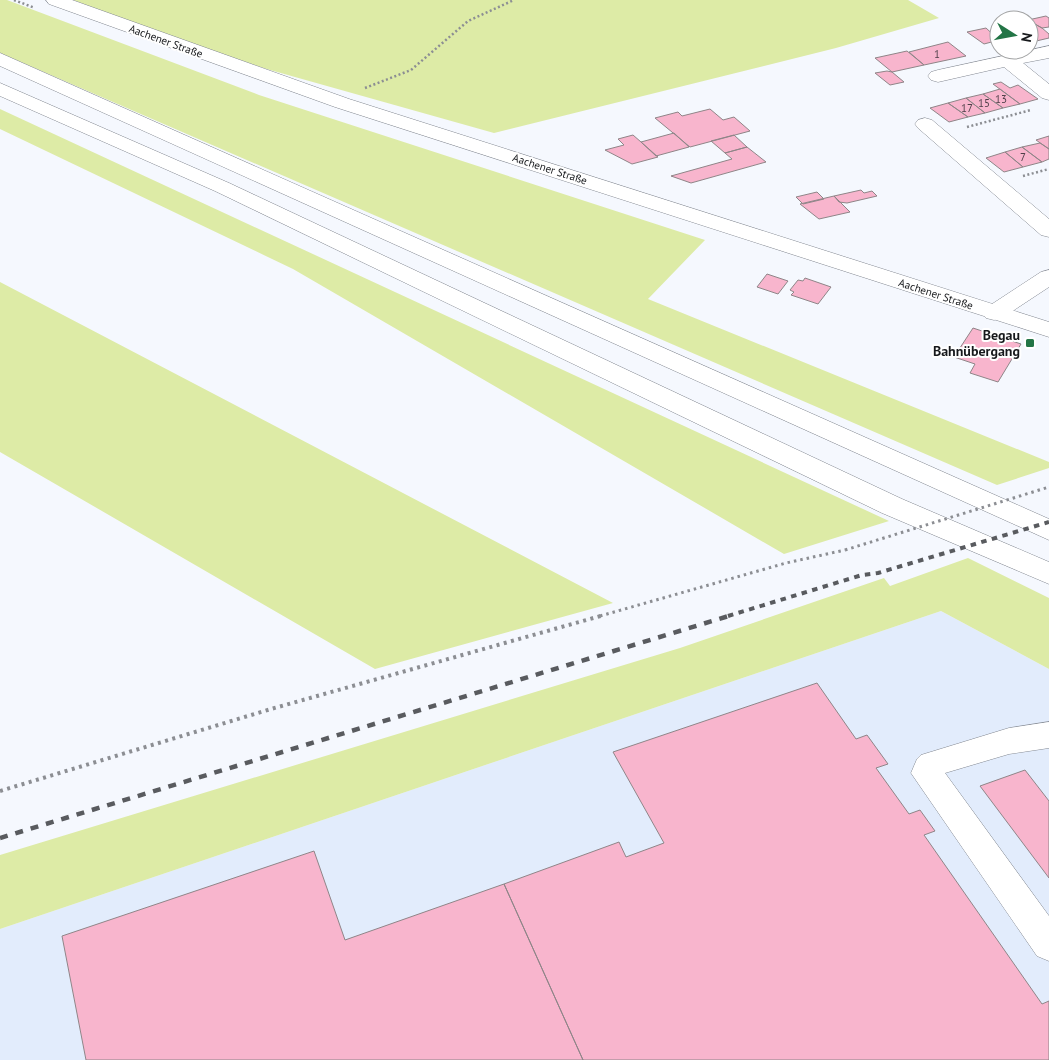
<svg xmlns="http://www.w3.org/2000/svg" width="1049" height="1060" font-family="'PT Sans',sans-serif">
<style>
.built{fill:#e2ecfc}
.green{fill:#ddeba6}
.building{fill:#f8b5cd;stroke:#8f8588}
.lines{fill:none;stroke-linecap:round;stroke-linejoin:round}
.minor-casing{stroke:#828790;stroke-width:1}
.major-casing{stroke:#828790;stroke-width:1}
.highway-casing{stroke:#828790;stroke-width:1}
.path-far2{stroke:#8c8e93;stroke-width:2.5;stroke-dasharray:2 2.5;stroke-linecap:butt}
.path-far1{stroke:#8c8e93;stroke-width:3;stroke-dasharray:2.5 4;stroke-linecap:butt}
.path{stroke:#8c8e93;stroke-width:4;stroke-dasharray:3 4.5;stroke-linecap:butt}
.minor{fill:#fff;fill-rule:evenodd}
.major{fill:#fff;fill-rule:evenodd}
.highway{fill:#fff;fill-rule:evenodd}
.rail-far1{stroke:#595b5f;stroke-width:4;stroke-dasharray:5.5 5.5;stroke-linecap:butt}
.rail{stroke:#595b5f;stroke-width:4.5;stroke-dasharray:8 8;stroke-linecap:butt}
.path-bridge{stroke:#8c8e93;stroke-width:3;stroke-dasharray:2.5 4;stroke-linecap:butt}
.poi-dot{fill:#237546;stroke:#fff;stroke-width:2}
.labels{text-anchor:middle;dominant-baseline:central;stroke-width:4;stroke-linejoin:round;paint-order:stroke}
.far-street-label{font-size:11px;fill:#16181b;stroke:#fff}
.number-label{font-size:11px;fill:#4e3f48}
.poi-label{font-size:14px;font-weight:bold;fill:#16181b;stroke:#fff;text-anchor:end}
</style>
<rect width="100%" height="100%" fill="#f5f8fe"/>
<path class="built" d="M941,611L1049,669V1060H0V929Z"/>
<path class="green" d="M0,0H7L259,95L705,240L648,299L1049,462V468L997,485L0,53Z
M73,0H908L939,18L836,48L494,133L263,68L135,24Z
M0,109L889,521L784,554L293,269L0,129Z
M0,282L613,603L375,669L0,452Z
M968,558L1049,598V669L941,611L0,929V855L680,648L884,578L890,586Z"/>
<path class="building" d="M1046,16L1049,18V27L1042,28L1028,20Z
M1029,21L1042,28L1049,34V38L1032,42L1029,40Z
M986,28L999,40L984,44L967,32Z
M948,42L966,56L924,65L909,52Z
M907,51L924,65L892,72L875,58Z
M887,71L892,72L904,82L890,85L875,73Z
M1001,82L1010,88L1018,85L1038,99L1020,104L993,84Z
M1000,89L1020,104L1003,108L983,94Z
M983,94L1003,108L985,113L966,98Z
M966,98L985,113L968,117L948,103Z
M948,103L968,117L949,122L930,108Z
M710,109L723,120L734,117L750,131L690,147L655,118L678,112L682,116Z
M674,133L689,147L656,156L641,142Z
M633,135L641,142L658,157L632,164L605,150L624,145L618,139Z
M734,135L747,147L725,153L711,141Z
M1049,136V149L1036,140Z
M1040,143L1049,149V159L1042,162L1022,147Z
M747,147L766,162L691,183L671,176L732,159L725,153Z
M1022,147L1042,162L1023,167L1005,152Z
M1005,152L1023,167L1004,172L986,158Z
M861,190L864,193L872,191L877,196L847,203L839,202L834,196Z
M817,192L824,199L803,204L796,197Z
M834,196L850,212L819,219L800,204Z
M767,274L788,281L778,294L757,287Z
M805,278L831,287L818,304L791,295L794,292L790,290L798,280L803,281Z
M973,328L1021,344L998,382L970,373L975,364L954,357Z
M817,683L856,739L867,735L888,764L876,768L909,814L920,810L935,831L924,835L1042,1004L1049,1001V1060H583L504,884L619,842L626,857L664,843L613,752Z
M1025,770L1049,801V878L980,786Z
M314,851L345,940L504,884L583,1060H86L62,936Z"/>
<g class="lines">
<g class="minor-casing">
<path id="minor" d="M1049,46V58L1023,63L1049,84V100L1042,98L1004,67L938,82L931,80L928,76L931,72L938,70Z
M925,118L932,120L1049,219V237L1041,235L918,128L915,124L918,120Z
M1049,270V287L1002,318L994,320L986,318L982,313L986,308L1041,272Z
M1049,722V748L1009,754L945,773L1049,916V961L1037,956L911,773L917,759L921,755L1009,728Z"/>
</g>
<g class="major-casing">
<path id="major" d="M46,0H72L349,99L1049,322V337L335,107L49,4Z"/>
</g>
<g class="highway-casing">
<path id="highway" d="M0,53L1049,519V540L0,66Z
M0,83L229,183L902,499L1049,562V584L882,513L215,191L0,96Z"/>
</g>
<path class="path-far2" d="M14,0L35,8
M365,88L411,70L468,21L514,0
M967,127L1031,110
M1023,176L1049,169"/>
<path class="path-far1" d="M600,616L786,563L845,550"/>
<path class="path" d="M0,791L271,709L604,615"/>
<use href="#minor" class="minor"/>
<use href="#major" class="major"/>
<use href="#highway" class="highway"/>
<path class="rail-far1" d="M728,616L862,575L878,573L1049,522"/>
<path class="rail" d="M0,838L732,615"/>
<path class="path-bridge" d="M845,550L1049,487"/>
</g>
<rect class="poi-dot" x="1025" y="338" width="10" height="10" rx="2.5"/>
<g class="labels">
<g class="far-street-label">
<text transform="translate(166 41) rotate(20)">Aachener Straße</text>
<text transform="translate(550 169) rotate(18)">Aachener Straße</text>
<text transform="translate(936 294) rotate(18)">Aachener Straße</text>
</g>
<g class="number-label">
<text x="937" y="54">1</text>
<text x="1001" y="99">13</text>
<text x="984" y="103">15</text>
<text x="967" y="108">17</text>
<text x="1023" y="157">7</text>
</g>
<g class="poi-label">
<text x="1020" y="335">Begau<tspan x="1020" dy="16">Bahnübergang</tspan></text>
</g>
</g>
<g transform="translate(1014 35) rotate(101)"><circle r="24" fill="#ffffff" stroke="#a2a3a4"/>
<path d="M0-4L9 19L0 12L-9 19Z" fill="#237546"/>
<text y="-8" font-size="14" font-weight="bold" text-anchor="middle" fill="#16181b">N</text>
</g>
</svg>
